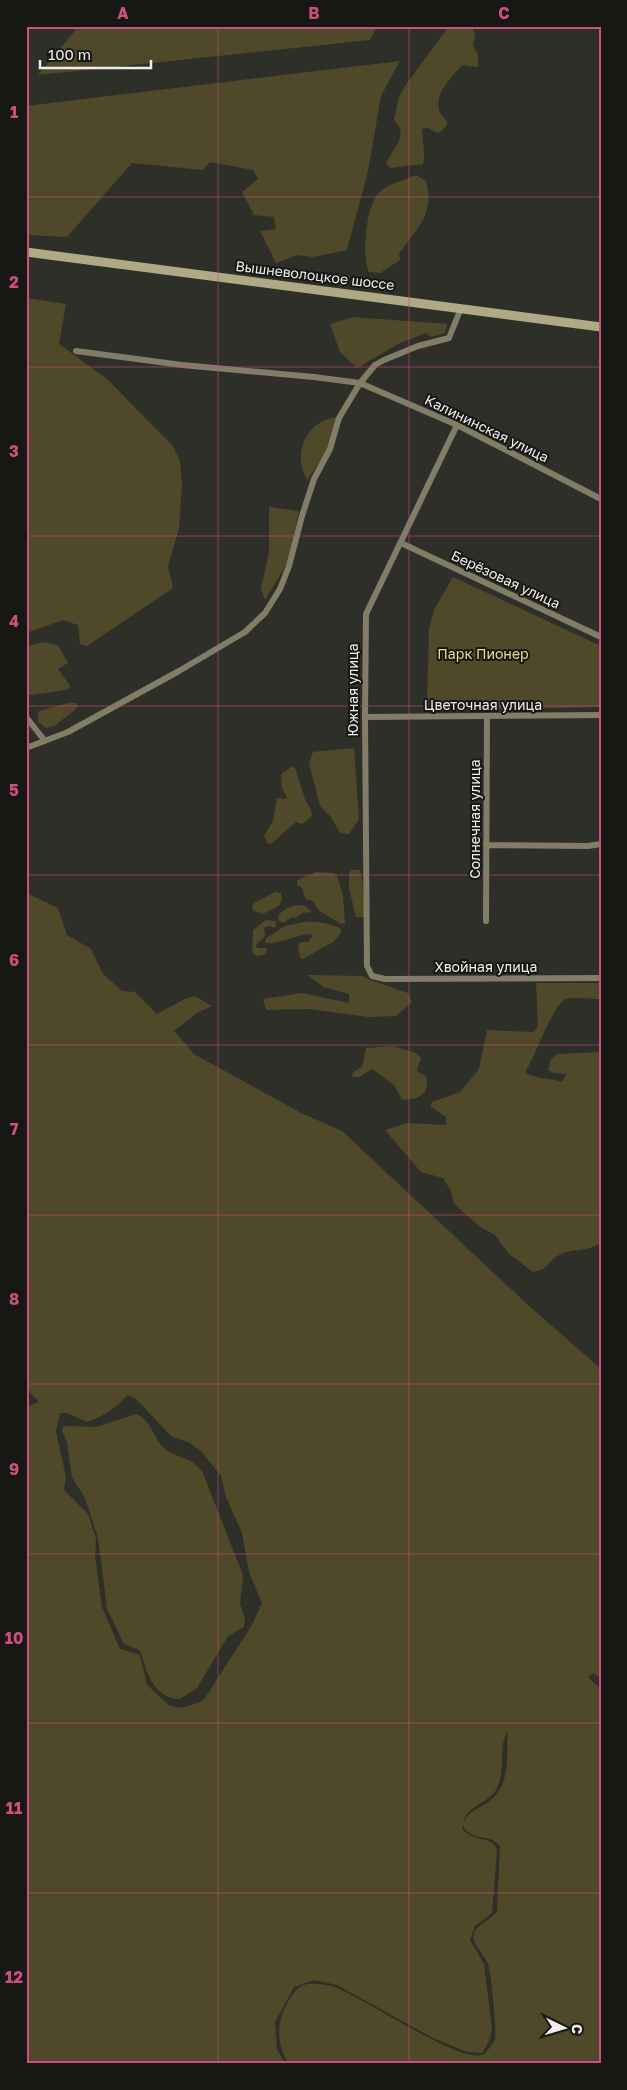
<svg xmlns="http://www.w3.org/2000/svg" width="627" height="2090" font-family="'Golos Text',sans-serif">
<style>
.green{fill:#4f4929;fill-rule:evenodd}
.lines{fill:none;stroke-linecap:round;stroke-linejoin:round}
.street{stroke:#817d66;stroke-width:6}
.secondary{stroke:#afa985;stroke-width:9}
.grid{fill:none;stroke:#cd4e7f;stroke-width:1;stroke-opacity:0.55}
.labels{text-anchor:middle;dominant-baseline:central;stroke-width:4;stroke-linejoin:round;paint-order:stroke}
.street-label{font-size:14px;fill:#efeeeb;stroke:#171714}
.park-label{font-size:14px;fill:#eddf8d;stroke:#171714}
.neatline{fill:none;stroke:#cd4e7f;stroke-width:2}
.grid-label{font-size:16px;text-anchor:middle;font-weight:bold;fill:#cd4e7f}
</style>
<rect width="100%" height="100%" fill="#2f2f2a"/>
<path class="green" d="M79,26H377L370,40L38,75Z
M449,26H472L475,35L473,45L478,55V67L462,65C452,77 435,92 439,110C440,114 445,119 448,123L442,131L438,133L428,128L422,129C422,141 426,153 423,164L390,168L386,163C393,147 410,136 394,120L399,97L405,86Z
M400,61L381,96L368,171L347,250L313,257L297,255L276,263L260,231L276,229L274,217L254,215L242,192L258,179L253,170L210,162L203,170L132,163L67,237L26,235V106Z
M416,175L426,181C435,215 417,228 399,254L400,260L380,273L369,272C361,256 366,202 381,191C390,183 405,180 416,175Z
M26,298L66,304L59,344L107,379L173,446L180,461L182,484L179,529L168,566L173,588L87,646L80,644L78,625L63,620L26,633Z
M353,317L447,324L445,333L431,337L426,333L400,343L357,368L340,352L330,324Z
M338,417L329,448L307,480C305,475 301,467 301,461C300,437 315,419 338,417Z
M269,507L299,511L288,562L265,600L261,589L269,552Z
M453,577L601,646V707L504,709L427,705L429,629L434,610Z
M43,642L58,645L68,663L58,669L71,687L65,690L31,695L26,692V647Z
M68,703H76L78,706L75,710L54,726L46,728L39,723L37,717L39,711Z
M354,748L359,819L349,834L340,833L331,817L320,806L309,763L313,752Z
M291,767L295,768L306,802L311,809L312,816L302,824L296,822L272,843L268,844L264,836L273,821L277,798L285,799L287,797L282,788L281,774Z
M352,870H360L362,878L365,917H356L349,888V873Z
M316,872L333,873L337,876L343,896L345,923L341,924L318,910L313,901L306,899L302,888L297,885V880Z
M275,892L281,893L282,899L279,906L263,914L253,910L252,906L254,903Z
M26,893L58,908L67,935L91,949L103,974L122,991L135,992L157,1014L185,999L195,996L212,1006L197,1013L174,1031L194,1054L301,1113L342,1131L528,1305L601,1369V1679L593,1673L588,1677L601,1689V2064H289C275,2043 277,2021 289,2000C292,1995 296,1989 301,1986C309,1982 323,1984 331,1986C360,1994 463,2067 484,2054C487,2052 494,2042 495,2039C497,2032 491,1970 488,1964C485,1954 471,1945 474,1934C476,1924 491,1921 497,1911L500,1846C487,1832 474,1843 463,1826L462,1829C474,1843 492,1835 497,1850L492,1913L475,1926L470,1940L484,1964L492,2029L489,2041L482,2053L467,2052L431,2037L337,1985L314,1980L294,1987L275,2022L277,2050L286,2064H26V1407L39,1402L26,1388ZM128,1395L136,1399L171,1436L190,1443L202,1452L221,1476L226,1497L242,1533L249,1572L262,1603L252,1625L203,1701L182,1708L170,1706L147,1685L140,1655L120,1649L102,1607L95,1556L96,1539L88,1514L64,1490L66,1477L56,1431L60,1413H67L87,1422C104,1416 116,1408 128,1395ZM508,1731C506,1756 512,1786 487,1803C478,1809 468,1811 464,1822C465,1807 488,1803 496,1790C507,1771 497,1746 508,1731Z
M298,905L306,906L311,912L302,913L296,918L292,917L283,923L279,921L278,917C281,910 291,906 298,905Z
M266,920L276,921L275,928L269,926L264,928L265,936L256,945L257,948H266L267,951L264,955L256,956L252,952L253,930Z
M304,922C316,921 331,923 341,929V933L333,942L303,959L300,957L298,945L301,942H308L312,937L311,934C295,934 281,945 265,943L266,938L285,926Z
M307,975L362,976L373,981L408,993L412,1002L396,1016L369,1017L308,1009L266,1010L263,999L302,993L349,1003V994L324,987Z
M536,983H601V999C591,999 575,996 566,999C552,1005 536,1056 525,1072C536,1080 549,1077 562,1082L567,1074L553,1073L548,1070L551,1059L558,1054L601,1052V1243C587,1252 572,1248 559,1255C547,1262 550,1269 533,1272L508,1253L495,1235L479,1226L454,1204L451,1191L443,1178L421,1172L385,1130L407,1123L446,1125V1117L430,1106L432,1102L460,1092L479,1069L487,1030L533,1032L538,1027Z
M393,1046L416,1053L421,1058L417,1069L418,1072L426,1076C431,1095 417,1100 402,1100L394,1085L372,1069L359,1077H352L353,1072L362,1067L366,1048Z
M136,1414C152,1420 153,1439 165,1449C177,1458 193,1458 202,1471L243,1575L240,1604L245,1619L244,1627L228,1636L197,1688L180,1699C155,1699 147,1674 141,1653L139,1650L124,1644L107,1609L98,1538L85,1498L72,1477L67,1442L62,1431L63,1427L67,1426L96,1427Z"/>
<g class="lines">
<path class="street" d="M76,351L182,365L314,377L360,383L457,425L601,499
M457,425L366,614L365,717L367,966L372,976L385,979L601,978
M401,543L601,637
M26,717L45,741
M365,717L601,715
M26,748L68,732L179,671L245,632L265,613L280,589L289,566L302,516L314,479L330,449L339,418L360,383L375,365L384,360L418,346L449,338L461,308
M486,845L588,846L601,844
M486,921L487,717"/>
<path class="secondary" d="M26,252L601,327"/>
</g>
<path class="grid" d="M218,26V2064M409,26V2064M26,197H601M26,367H601M26,536H601M26,706H601M26,875H601M26,1045H601M26,1215H601M26,1384H601M26,1554H601M26,1723H601M26,1893H601"/>
<g class="labels">
<g class="street-label">
<text transform="translate(315 275) rotate(7)">Вышневолоцкое шоссе</text>
<text transform="translate(487 428) rotate(26)">Калининская улица</text>
<text transform="translate(506 579) rotate(25)">Берёзовая улица</text>
<text transform="translate(352 690) rotate(-90)">Южная улица</text>
<text x="483" y="704">Цветочная улица</text>
<text transform="translate(474 819) rotate(-90)">Солнечная улица</text>
<text x="486" y="966">Хвойная улица</text>
</g>
<g class="park-label">
<text x="483" y="653">Парк Пионер</text>
</g>
</g>
<rect width="627" height="2090" fill="none" stroke="#171714" stroke-width="55"/>
<g transform="translate(564 2028) rotate(95)" stroke="#171714" stroke-width="4" paint-order="stroke">
<path d="M0-4L9 19L0 12L-9 19Z" fill="#efeeeb"/>
<text y="-8" font-size="14" font-weight="bold" text-anchor="middle" fill="#efeeeb">С</text>
</g>
<path d="M40 60v8h111v-8" fill="none" stroke="#efeeeb" stroke-width="2.5"/>
<text x="48" y="60" font-size="15" fill="#efeeeb" stroke="#171714" stroke-width="4" paint-order="stroke">100 m</text>
<rect x="28" y="28" width="572" height="2034" class="neatline"/>
<g class="grid-label">
<text x="123" y="19">A</text>
<text x="314" y="19">B</text>
<text x="504" y="19">C</text>
<text x="14" y="118">1</text>
<text x="14" y="288">2</text>
<text x="14" y="457">3</text>
<text x="14" y="627">4</text>
<text x="14" y="796">5</text>
<text x="14" y="966">6</text>
<text x="14" y="1135">7</text>
<text x="14" y="1305">8</text>
<text x="14" y="1475">9</text>
<text x="14" y="1644">10</text>
<text x="14" y="1814">11</text>
<text x="14" y="1983">12</text>
</g>
</svg>
